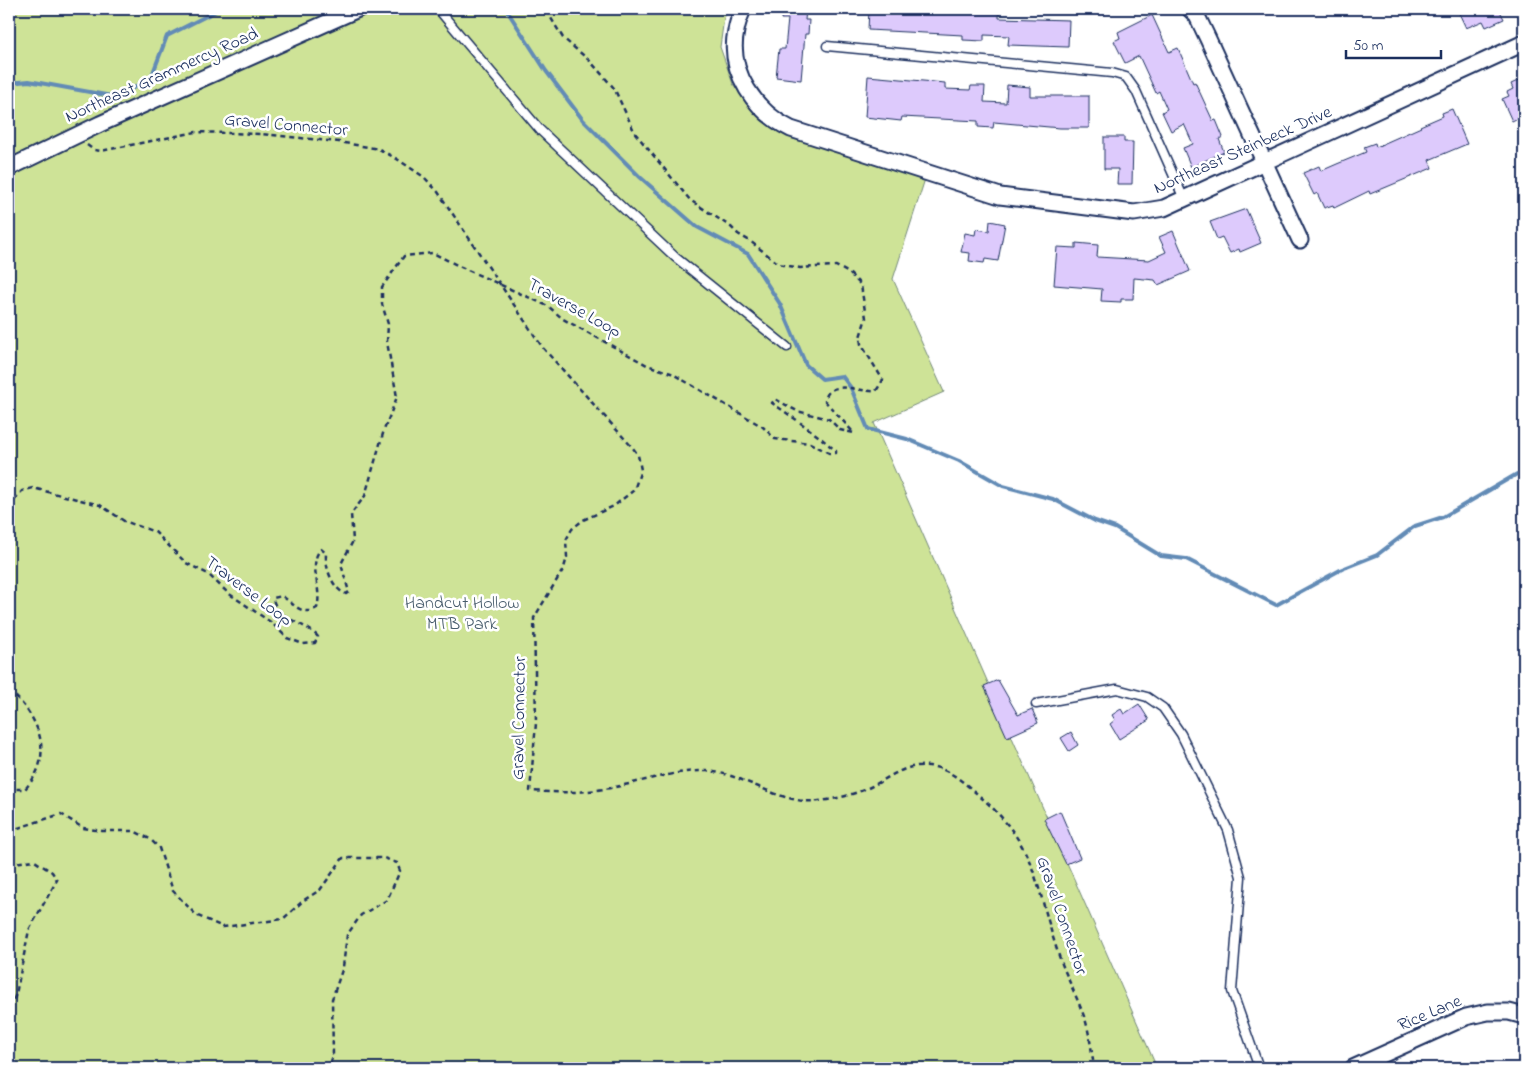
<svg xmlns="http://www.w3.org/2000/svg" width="1533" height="1077" font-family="'Indie Flower',sans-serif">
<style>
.green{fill:#cee397;stroke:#74897a}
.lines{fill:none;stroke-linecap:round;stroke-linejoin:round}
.stream{stroke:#628bb6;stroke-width:4}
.building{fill:#ddcafc;stroke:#1b2f5e}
.service-casing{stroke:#1b2f5e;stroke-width:11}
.minor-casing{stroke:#1b2f5e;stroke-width:19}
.path{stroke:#1b2f5e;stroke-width:2.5;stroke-dasharray:5 4;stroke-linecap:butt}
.service{stroke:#fff;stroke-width:8}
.minor{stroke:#fff;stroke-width:15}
.labels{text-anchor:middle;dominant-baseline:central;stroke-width:5;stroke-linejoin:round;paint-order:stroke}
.street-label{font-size:18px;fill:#1b2f5e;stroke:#fff}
.park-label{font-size:18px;fill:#485c6c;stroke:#fff}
</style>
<rect width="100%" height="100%" fill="#fff"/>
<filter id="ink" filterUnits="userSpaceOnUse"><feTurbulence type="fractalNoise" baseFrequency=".02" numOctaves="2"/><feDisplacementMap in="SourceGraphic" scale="10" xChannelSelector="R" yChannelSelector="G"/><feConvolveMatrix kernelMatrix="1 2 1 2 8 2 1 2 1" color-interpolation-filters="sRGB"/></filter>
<g filter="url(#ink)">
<path class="green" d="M9,9H728L724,18L720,47L733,84L753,110L774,129L925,179L893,279L944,392L874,423L1157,1068H9Z"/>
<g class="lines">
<path class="stream" d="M506,9L546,71L583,120L640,177L697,227L748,254L780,304L806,365L822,379L842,376L851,388L868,429L907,439L959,461L1003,486L1053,499L1095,521L1115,528L1161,556L1186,559L1276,605L1342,569L1377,555L1415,526L1443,517L1517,474L1524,475
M9,83L29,81L117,97L151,78L167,36L220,9"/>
</g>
<path class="building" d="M782,9H806L805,20H809L808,34H805L801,80L776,77L779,49H785L788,19H781Z
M869,9H999V18L1069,20L1068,47L1008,45L1009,36L984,35V41L963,40V35L868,30Z
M1457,9H1499L1504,19L1486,27L1483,21L1466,28Z
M1152,15L1169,52L1178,48L1193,83L1195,82L1213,121L1216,120L1223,137L1219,139L1224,152L1191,167L1183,148L1193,144L1184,124L1171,131L1162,112L1167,109L1159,91L1156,93L1139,56L1125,63L1114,41L1120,38L1118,32Z
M868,76L945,83V89L970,90L971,86H985L984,102L1006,103L1007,85L1030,87V96H1089V128H1060L994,122L993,128L978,127V121L902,117L901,121L865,117Z
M1524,78V115L1512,121L1502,99L1509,96L1507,92L1513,89L1511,84Z
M1452,109L1467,144L1429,160L1432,168L1370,194L1369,191L1334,208L1333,205L1324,208L1317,193L1314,195L1303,173L1319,166L1321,171L1337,164L1366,152L1364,147L1375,143L1376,147L1421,127L1420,126L1443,116L1442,113Z
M1104,137H1124V142H1133L1132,184H1117L1118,169H1104Z
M1246,209L1261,243L1240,252L1239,249L1230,253L1222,237L1217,239L1210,222Z
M990,221L1005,224L998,261L985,259L984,263L969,261L970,253L961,252L965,233L975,235L976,229L989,231Z
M1173,231L1190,271L1158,285L1155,280L1134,278L1133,299H1121V302L1101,301L1102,289L1054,285L1057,247L1076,248V243L1098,245L1097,257L1149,260L1166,252L1159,237Z
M998,680L1018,715L1032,709L1038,723L1007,737L984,686Z
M1139,704L1149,720L1119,739L1110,724L1115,720L1112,715L1121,709L1124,714Z
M1071,732L1078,745L1069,751L1061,738Z
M1060,811L1080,858L1066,864L1044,819Z"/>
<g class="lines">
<g class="service-casing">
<path id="service" d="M438,9L540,130L675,257L787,347
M827,46L1112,73L1126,77L1136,91L1184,199
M1036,704L1117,689L1147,697L1163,708L1181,734L1228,830L1241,877L1232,991L1259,1068"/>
</g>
<g class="minor-casing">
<path id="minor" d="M743,9C740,16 737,24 736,31C727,72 756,112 791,129L1000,196L1134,213L1164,208L1524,43
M1190,9L1197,16L1208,39L1300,240
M9,168L100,124L358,9
M1353,1068L1466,1017L1488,1012H1509L1524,1016"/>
</g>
<path class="path" d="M87,145L94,150L101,151L196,132L262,134L339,142L379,149L397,159L424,177L438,192L543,348L633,448L638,455L641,470L634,490L614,506L583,520L572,529L566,540L567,557L564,568L534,618L536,723L530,791C559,793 587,793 615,787C645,781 677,770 707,771C746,774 779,805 819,801C836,799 852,795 868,788C888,779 905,763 929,766C947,768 961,780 975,792C1037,844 1034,880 1057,950C1065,975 1078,998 1086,1022C1090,1037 1092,1053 1094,1068
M9,507L22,491L33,488L100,505L124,521L155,532L186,563L208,574L228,593L272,623L287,638L303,644L315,643L318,637C306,622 276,620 273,598L282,596C294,604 302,617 317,608C323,588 307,564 321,549L326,553C325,567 332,589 346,594L349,592L341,564L353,541L351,514L365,496L384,430L397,397L387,342L388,324L382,304V287L404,256L433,253L461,267L548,306L563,319L647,365L671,373L731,408L763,427L775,439L810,443L829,453H836V451C816,433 794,418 772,403L775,399L797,411L829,419L840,430L854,433L825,401C828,377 862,393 876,391L883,380L861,344L860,337L866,318L861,285L849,273L836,266L800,268L779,264L750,241L738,234L731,227L690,200L635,133L614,88L590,61L563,38L551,18L549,9
M9,514L12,529L9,542
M9,690C39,717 56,756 25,789H9
M9,754C14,762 15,772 9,780
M9,831L61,814L83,828L102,831H134L150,839L159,848L173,891L196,915L223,927L283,919L304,900L320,890L343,858H384L397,863L400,871L387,900L361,915L347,935L343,967L332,999L333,1055L329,1068
M9,864L33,860L52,872L57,880L29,930L16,994L9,1010"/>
<use href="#service" class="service"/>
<use href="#minor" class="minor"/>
</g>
</g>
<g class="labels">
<g class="street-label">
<text transform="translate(162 76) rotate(-24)">Northeast Grammercy Road</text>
<text transform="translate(286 126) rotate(5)">Gravel Connector</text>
<text transform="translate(1243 151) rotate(-24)">Northeast Steinbeck Drive</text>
<text transform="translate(574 309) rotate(29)">Traverse Loop</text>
<text transform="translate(248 592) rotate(37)">Traverse Loop</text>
<text transform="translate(520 718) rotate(-89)">Gravel Connector</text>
<text transform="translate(1061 916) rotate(71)">Gravel Connector</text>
<text transform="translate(1430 1014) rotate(-23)">Rice Lane</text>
</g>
<g class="park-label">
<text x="462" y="604">Handcut Hollow<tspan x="462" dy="21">MTB Park</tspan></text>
</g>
</g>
<rect width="1533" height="1077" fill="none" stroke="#fff" stroke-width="30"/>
<rect x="15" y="15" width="1503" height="1047" fill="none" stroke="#1b2f5e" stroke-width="2" filter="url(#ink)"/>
<path d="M1346 50v8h95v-8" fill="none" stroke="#1b2f5e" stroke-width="2.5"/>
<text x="1353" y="50" font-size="15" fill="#1b2f5e" stroke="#ffffff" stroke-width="4" paint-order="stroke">50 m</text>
</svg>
